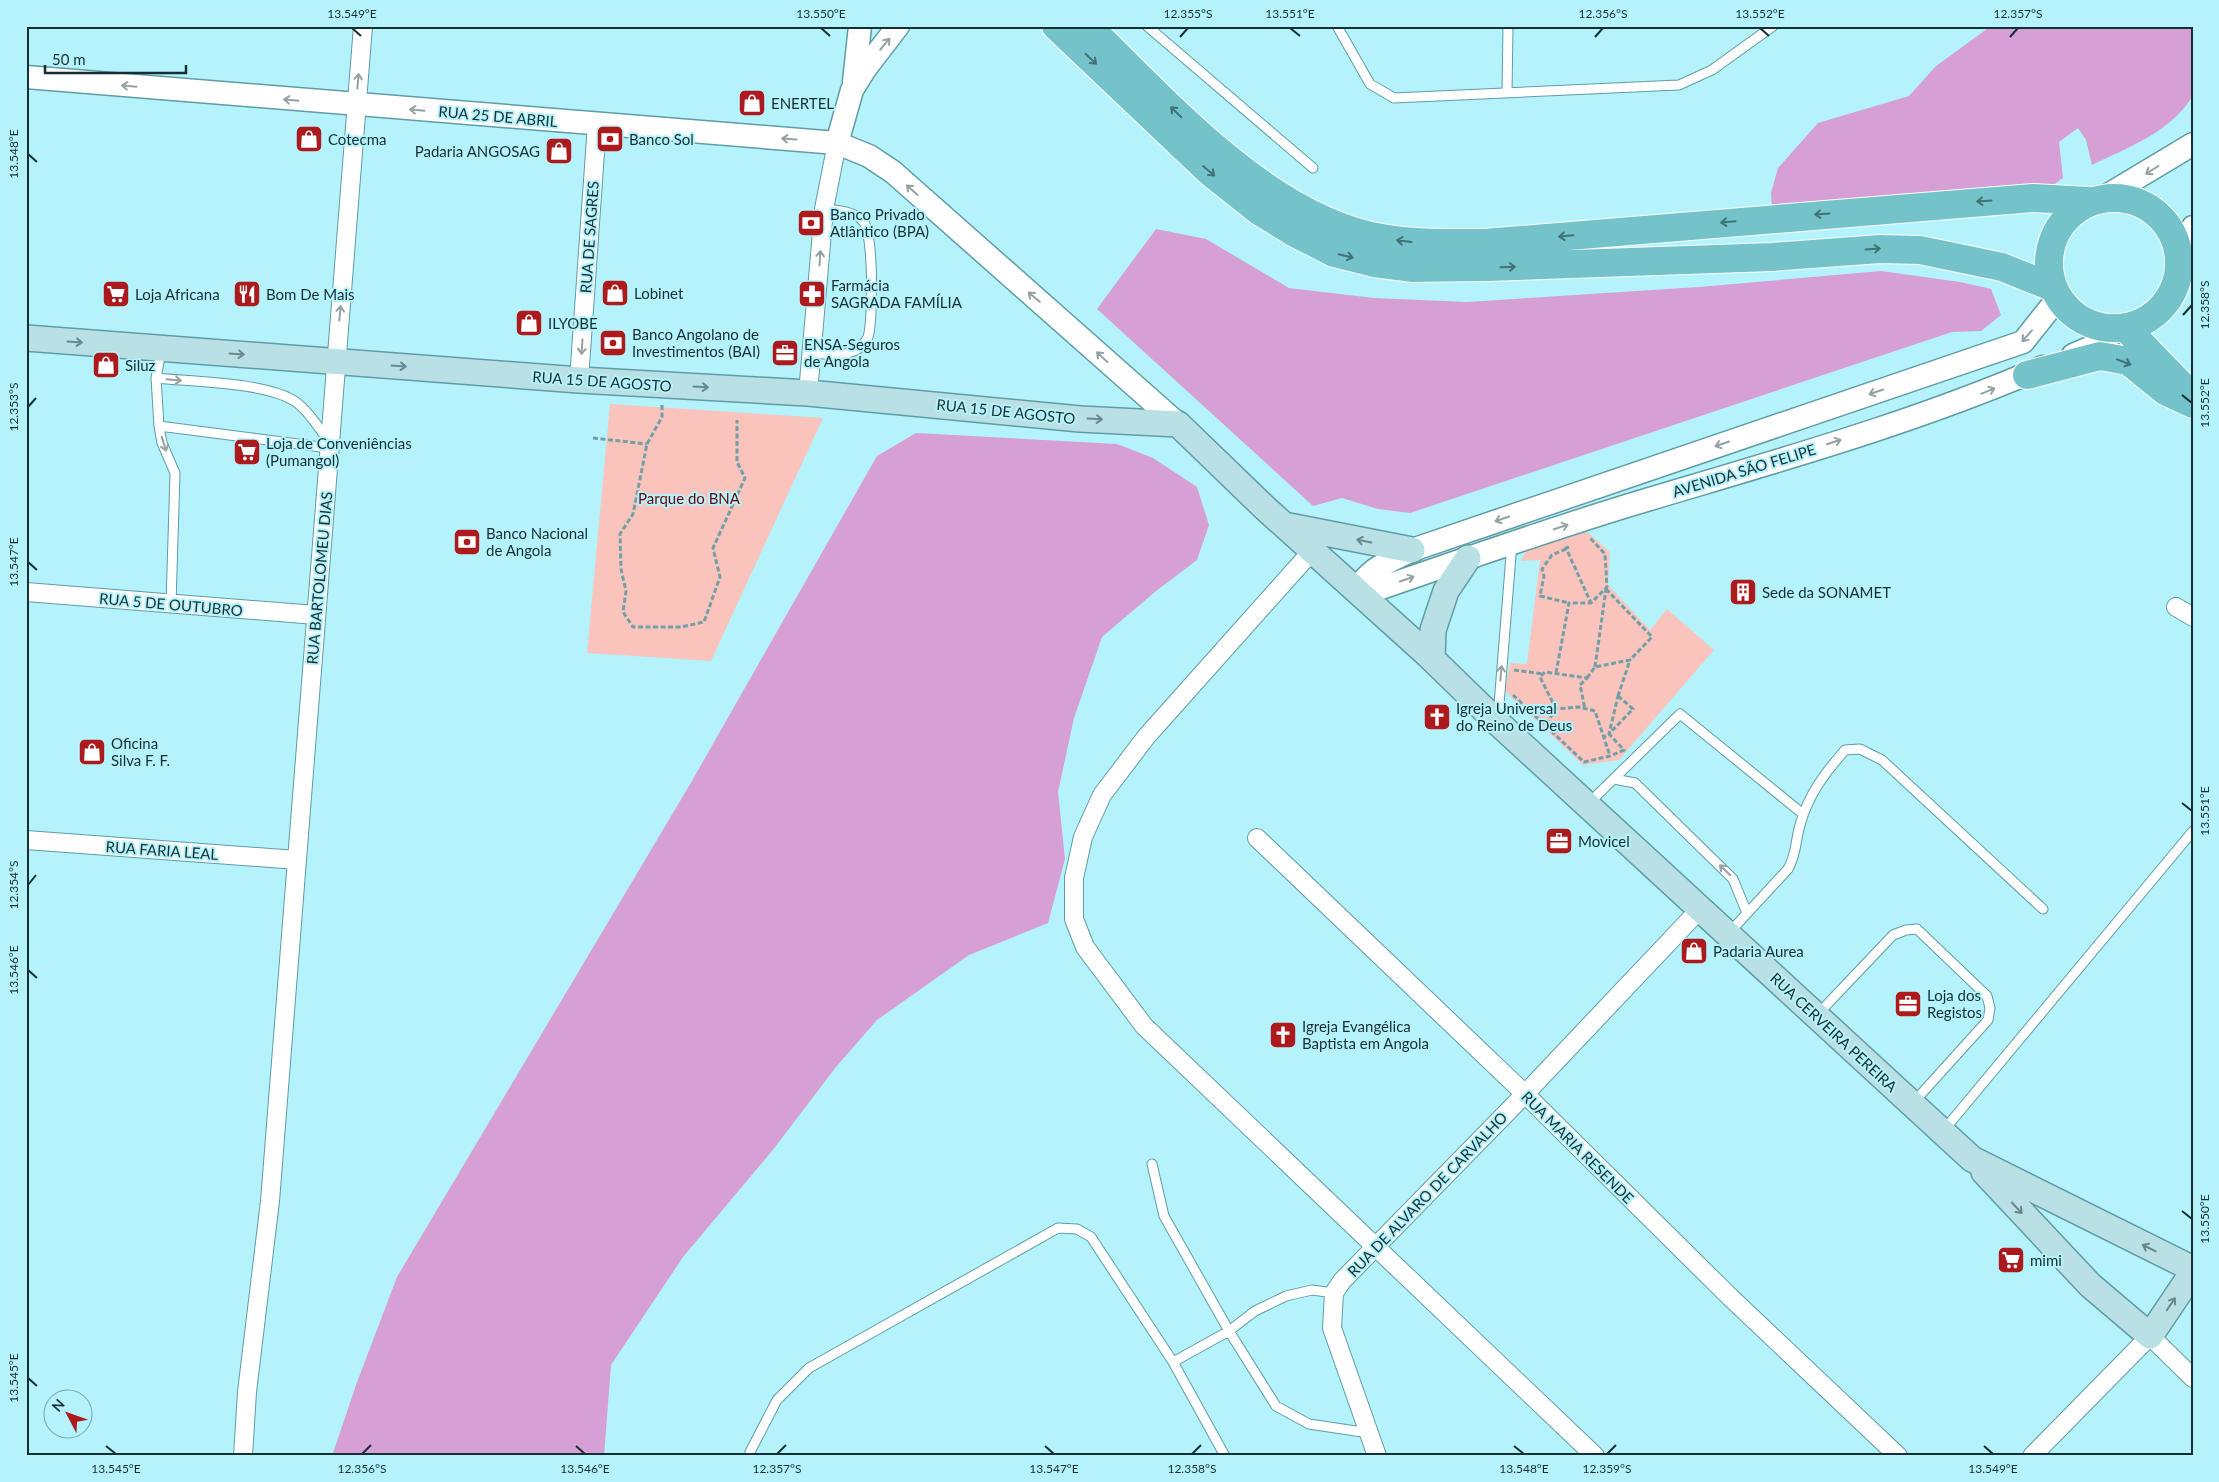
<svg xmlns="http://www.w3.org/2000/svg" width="2219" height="1482" font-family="Lato,sans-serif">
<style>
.green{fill:#fac3bc}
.water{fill:#d69fd6}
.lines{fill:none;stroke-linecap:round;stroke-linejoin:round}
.service-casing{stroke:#609ca4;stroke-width:11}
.minor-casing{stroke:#609ca4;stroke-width:20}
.tertiary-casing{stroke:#609ca4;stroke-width:25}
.secondary-casing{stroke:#609ca4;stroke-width:28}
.primary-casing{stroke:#fff;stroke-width:30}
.path{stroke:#72a0a7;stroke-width:3;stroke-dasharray:5 2.5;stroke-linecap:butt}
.service{stroke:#fff;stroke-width:9}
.minor{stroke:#fff;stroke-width:18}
.tertiary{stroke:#fff;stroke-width:22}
.secondary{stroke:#b9e1e5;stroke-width:25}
.primary{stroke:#74c3cb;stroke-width:28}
.oneway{stroke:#96a1a3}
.oneway2{stroke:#407277}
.oneway3{stroke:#68888c}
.ticks{fill:none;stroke:#162f33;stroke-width:2}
.labels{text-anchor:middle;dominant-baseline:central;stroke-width:4;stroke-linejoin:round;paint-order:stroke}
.poi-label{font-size:15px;fill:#162f33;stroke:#b5f3fc;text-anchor:start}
.street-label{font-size:15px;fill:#162f33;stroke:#b5f3fc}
.park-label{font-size:15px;fill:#69080c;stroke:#b5f3fc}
.neatline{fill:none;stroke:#162f33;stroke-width:2}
.ticks-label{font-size:12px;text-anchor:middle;fill:#162f33}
</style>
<rect width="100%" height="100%" fill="#b5f3fc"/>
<path class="green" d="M610,404L823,418L711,661L587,653Z
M1584,529L1610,552L1608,585L1650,630L1667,609L1714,650L1619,760L1583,765L1505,691L1510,663L1527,664L1540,560L1521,561L1527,550Z"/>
<path class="water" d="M1991,26H2193V95C2173,131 2127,148 2092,165L2086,140L2078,128L2059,142L2063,178L2052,186L1772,207L1771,193L1778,168L1818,123L1909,96L1936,66Z
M1156,229L1206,239L1289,288L1374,298L1467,302L1699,287L1881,271L1960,282L1991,289L2001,315L1981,331L1952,332L1410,513L1378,509L1342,498L1313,506L1097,309Z
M916,433L1117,444L1153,458L1197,487L1209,525L1197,560L1156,591L1102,637L1074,718L1058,792L1065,859L1048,923L969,955L877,1020L836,1067L772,1151L683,1257L611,1365L604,1456H332L356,1385L397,1277L689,786L877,456Z"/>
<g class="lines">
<g class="service-casing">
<path id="service" d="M1147,26L1313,168
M1337,26L1370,84L1394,98L1679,85L1712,70L1773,26
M1507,93L1508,26
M161,351L156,378C193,382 267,382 296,402C309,411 319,429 329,441
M813,353C827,354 845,357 858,349C861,347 867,340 868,337C873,323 874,232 863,221C854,211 836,210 824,209
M156,378L159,426L162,443L175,473L171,604
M159,426L329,448
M1498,717L1512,543
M1614,779L1635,783L1733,879L1747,913
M1588,804L1680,714L1803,814
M1728,934L1788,869C1797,853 1795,842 1800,825C1808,795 1825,773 1845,750L1860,749L1882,760L2043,909
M1818,1014L1893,935L1906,930L1917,929L1987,996L1990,1008L1988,1020L1913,1103
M1944,1130L2193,831
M1152,1164L1164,1216L1229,1331L1276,1406L1309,1424L1369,1433
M1173,1362L1229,1331L1255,1311L1286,1296L1312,1290L1334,1293
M750,1456V1452L777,1400L809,1368L1058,1228L1077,1229L1091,1237L1173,1362L1225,1456"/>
</g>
<g class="minor-casing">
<path id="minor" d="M579,380L597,124
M808,393L824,209L837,143
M1312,551L1146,737L1102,795L1083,837L1074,878V919L1085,947L1144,1026L1595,1456
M26,592L316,615
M2176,607L2193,617
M1257,838L1525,1094L1730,1297L1898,1456
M26,840L297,860
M243,1456L247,1392L270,1201L363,26
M1377,1456L1332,1328L1334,1293L1342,1281L1525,1094L1701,908
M2032,1456L2150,1336L2193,1378"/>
</g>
<g class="tertiary-casing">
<path id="tertiary" d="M26,77L837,143L869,156L893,172L1178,424
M854,82L860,26
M837,143L852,90L865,69L898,26
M2103,198L2193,144
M2179,258L2193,227
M2073,355L2101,343L2119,328
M1357,591C1368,568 1391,561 1412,550L2023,342L2058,298
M1361,595C1447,565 1533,535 1620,508C1762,465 1907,426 2043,367"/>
</g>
<g class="secondary-casing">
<path id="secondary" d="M26,338L579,380L808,393L1080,419L1178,424L1265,508L1427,654L1497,722L1972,1159L2193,1269
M1284,525L1412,550
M1432,659L1433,630L1446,591L1468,558
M1984,1172L2090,1285L2150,1336L2193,1272"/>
</g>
<g class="primary-casing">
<path id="primary" d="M1056,26L1210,172L1259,211L1295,233L1334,253L1374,263L1413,268L1488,267L1772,257L1880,249L1920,250L2002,267L2052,287
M1088,26C1167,103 1269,219 1382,238C1416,244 1450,243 1484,243L2033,198L2090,201
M2049 263a65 65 0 1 1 130 0a65 65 0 1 1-130 0Z
M2125,327L2183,387
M2027,375L2100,356L2128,361L2165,391L2193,404"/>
</g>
<path class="path" d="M662,405V417L647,444L633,514L620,534L621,569L626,591L623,612L633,627H681L704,622L720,577L713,548L745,478L737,462V420
M593,438L647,444
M1569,547L1566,548L1591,603
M1566,549L1552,555L1542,569L1544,576L1540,596L1569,603
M1606,589L1652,637L1630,660
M1595,667L1606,589
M1514,670L1543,674
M1556,673L1569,603H1591L1607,587L1605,554L1590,538
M1587,678L1595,667L1630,660L1618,696
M1513,695L1584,762L1610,756L1624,750L1609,734L1604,737
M1618,696L1633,709L1609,734Z
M1556,709L1540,677L1545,672L1587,678L1580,685L1585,709
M1546,724L1556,709L1579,707L1595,711L1610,756"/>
<use href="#service" class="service"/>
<use href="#minor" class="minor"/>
<use href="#tertiary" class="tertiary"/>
<use href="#secondary" class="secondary"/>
<use href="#primary" class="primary"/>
</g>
<defs><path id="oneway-shaft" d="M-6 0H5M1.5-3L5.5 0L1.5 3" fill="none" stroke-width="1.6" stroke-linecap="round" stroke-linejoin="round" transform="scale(1.25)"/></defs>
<g class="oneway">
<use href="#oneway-shaft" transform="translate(885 44) rotate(-50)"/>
<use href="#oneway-shaft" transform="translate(358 81) rotate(-85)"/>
<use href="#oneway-shaft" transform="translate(129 86) rotate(-175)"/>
<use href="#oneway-shaft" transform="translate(291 100) rotate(-175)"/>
<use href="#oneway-shaft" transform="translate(417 110) rotate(-175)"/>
<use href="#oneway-shaft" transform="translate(789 139) rotate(-176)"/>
<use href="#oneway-shaft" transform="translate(2152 170) rotate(148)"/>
<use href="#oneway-shaft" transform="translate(912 190) rotate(-138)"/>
<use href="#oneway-shaft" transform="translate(820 258) rotate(-86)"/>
<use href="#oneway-shaft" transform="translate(1034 297) rotate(-140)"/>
<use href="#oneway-shaft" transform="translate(340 313) rotate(-85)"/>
<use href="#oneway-shaft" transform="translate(2027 336) rotate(131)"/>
<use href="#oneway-shaft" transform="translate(582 347) rotate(94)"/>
<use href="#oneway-shaft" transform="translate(1102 357) rotate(-137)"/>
<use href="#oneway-shaft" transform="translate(174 380) rotate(5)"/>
<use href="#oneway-shaft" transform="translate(1988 391) rotate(-22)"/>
<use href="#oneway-shaft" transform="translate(1876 392) rotate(161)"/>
<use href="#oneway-shaft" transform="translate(1834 442) rotate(-18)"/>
<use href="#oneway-shaft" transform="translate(164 444) rotate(72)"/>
<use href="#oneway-shaft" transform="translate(1722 444) rotate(161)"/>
<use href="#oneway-shaft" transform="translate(1502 519) rotate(161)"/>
<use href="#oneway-shaft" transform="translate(1561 527) rotate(-18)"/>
<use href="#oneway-shaft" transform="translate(1407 579) rotate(-19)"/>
<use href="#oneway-shaft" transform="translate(1501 673) rotate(-85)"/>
<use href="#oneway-shaft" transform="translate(1725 870) rotate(-136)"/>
</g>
<g class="oneway2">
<use href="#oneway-shaft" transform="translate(1091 59) rotate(43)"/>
<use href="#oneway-shaft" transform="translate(1176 112) rotate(-136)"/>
<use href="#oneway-shaft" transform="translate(1209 171) rotate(40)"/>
<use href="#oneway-shaft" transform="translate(1984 201) rotate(176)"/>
<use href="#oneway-shaft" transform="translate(1822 214) rotate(176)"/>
<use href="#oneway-shaft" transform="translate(1728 222) rotate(175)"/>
<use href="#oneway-shaft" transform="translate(1566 236) rotate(175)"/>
<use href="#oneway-shaft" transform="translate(1404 241) rotate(-173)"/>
<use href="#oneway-shaft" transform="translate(1873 249) rotate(-4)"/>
<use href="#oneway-shaft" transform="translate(1346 256) rotate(14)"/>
<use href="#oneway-shaft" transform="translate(1508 267) rotate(-2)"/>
<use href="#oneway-shaft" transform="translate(2124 362) rotate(21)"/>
</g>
<g class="oneway3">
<use href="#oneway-shaft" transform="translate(75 342) rotate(4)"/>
<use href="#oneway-shaft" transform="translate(237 354) rotate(4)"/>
<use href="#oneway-shaft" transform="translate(399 366) rotate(4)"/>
<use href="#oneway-shaft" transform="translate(701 387) rotate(3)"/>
<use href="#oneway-shaft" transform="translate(1095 419) rotate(3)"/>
<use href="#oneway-shaft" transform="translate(1364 541) rotate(-169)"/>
<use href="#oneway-shaft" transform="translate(2017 1208) rotate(47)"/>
<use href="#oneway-shaft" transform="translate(2149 1248) rotate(-154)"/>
<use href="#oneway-shaft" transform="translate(2171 1304) rotate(-56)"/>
</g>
<path class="ticks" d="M352,28L361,36M821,28L830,36M1290,28L1300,36M1760,28L1769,36M1180,37L1188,28M1595,37L1603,28M2010,37L2018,28M28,154L37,162M2183,315L2192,305M2182,395L2192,403M28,407L36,398M28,562L37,570M2182,803L2192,811M28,885L36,875M28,970L37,978M2182,1211L2192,1219M28,1378L37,1386M106,1446L116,1454M576,1446L585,1454M1045,1446L1054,1454M1514,1446L1524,1454M1984,1446L1993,1454M362,1454L371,1445M777,1454L786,1445M1192,1454L1201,1445M1607,1454L1616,1445"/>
<defs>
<g id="shop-square" transform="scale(1.4375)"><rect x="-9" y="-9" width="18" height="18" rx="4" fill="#ac1a1d" stroke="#b5f3fc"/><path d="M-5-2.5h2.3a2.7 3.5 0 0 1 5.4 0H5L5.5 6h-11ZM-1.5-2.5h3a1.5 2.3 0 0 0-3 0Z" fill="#fff"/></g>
<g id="bank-square" transform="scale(1.4375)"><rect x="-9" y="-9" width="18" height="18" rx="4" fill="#ac1a1d" stroke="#b5f3fc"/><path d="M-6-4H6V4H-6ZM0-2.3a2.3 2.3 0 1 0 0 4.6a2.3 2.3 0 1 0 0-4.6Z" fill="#fff"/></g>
<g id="supermarket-square" transform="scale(1.4375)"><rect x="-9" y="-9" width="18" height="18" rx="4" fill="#ac1a1d" stroke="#b5f3fc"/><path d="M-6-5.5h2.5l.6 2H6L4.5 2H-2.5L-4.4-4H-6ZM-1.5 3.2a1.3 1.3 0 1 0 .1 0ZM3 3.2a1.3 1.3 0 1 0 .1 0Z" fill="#fff"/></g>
<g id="restaurant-square" transform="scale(1.4375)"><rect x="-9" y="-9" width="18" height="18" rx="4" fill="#ac1a1d" stroke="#b5f3fc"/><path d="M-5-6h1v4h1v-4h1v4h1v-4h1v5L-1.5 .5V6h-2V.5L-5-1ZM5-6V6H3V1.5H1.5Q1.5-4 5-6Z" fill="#fff"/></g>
<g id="pharmacy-square" transform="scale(1.4375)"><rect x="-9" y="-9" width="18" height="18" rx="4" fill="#ac1a1d" stroke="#b5f3fc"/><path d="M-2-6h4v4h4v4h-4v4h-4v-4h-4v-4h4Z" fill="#fff"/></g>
<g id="office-square" transform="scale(1.4375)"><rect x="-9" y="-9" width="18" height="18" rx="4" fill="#ac1a1d" stroke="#b5f3fc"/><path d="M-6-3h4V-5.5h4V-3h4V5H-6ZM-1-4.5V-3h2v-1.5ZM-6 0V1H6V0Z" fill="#fff"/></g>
<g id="building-square" transform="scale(1.4375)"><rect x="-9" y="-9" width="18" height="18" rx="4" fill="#ac1a1d" stroke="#b5f3fc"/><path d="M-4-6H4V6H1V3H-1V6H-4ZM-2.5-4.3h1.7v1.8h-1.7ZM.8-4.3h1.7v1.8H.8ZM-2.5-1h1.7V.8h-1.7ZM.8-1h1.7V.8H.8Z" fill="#fff"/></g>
<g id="church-square" transform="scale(1.4375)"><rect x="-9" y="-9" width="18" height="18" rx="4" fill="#ac1a1d" stroke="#b5f3fc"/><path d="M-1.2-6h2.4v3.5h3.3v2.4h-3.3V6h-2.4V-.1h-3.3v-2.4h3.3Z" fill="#fff"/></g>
</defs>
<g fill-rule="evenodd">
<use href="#shop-square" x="752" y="103"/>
<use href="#shop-square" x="309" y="139"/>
<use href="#bank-square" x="610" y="139"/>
<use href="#shop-square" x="559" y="151"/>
<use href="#bank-square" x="811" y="223"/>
<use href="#shop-square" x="615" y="293"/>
<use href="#supermarket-square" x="116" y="294"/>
<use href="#restaurant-square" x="247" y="294"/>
<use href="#pharmacy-square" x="812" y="294"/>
<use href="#shop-square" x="529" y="323"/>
<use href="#bank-square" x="613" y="343"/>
<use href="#office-square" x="785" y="353"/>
<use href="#shop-square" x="106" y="365"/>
<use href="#supermarket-square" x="247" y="452"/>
<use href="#bank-square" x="467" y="542"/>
<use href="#building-square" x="1743" y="592"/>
<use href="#church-square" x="1437" y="717"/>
<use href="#shop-square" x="92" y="752"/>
<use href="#office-square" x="1559" y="841"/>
<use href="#shop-square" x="1694" y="951"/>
<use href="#office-square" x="1908" y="1004"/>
<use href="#church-square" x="1283" y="1035"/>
<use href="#supermarket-square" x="2011" y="1260"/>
</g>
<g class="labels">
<g class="poi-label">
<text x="771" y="103">ENERTEL</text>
<text x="328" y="139">Cotecma</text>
<text x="629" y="139">Banco Sol</text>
<text x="540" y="151" text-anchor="end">Padaria ANGOSAG</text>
<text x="830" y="214">Banco Privado<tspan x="830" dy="17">Atlântico (BPA)</tspan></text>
<text x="831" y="285">Farmácia<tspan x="831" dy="17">SAGRADA FAMÍLIA</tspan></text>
<text x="634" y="293">Lobinet</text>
<text x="135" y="294">Loja Africana</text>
<text x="266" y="294">Bom De Mais</text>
<text x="548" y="323">ILYOBE</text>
<text x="632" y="334">Banco Angolano de<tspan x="632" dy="17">Investimentos (BAI)</tspan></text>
<text x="804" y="344">ENSA-Seguros<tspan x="804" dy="17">de Angola</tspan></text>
<text x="125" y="365">Siluz</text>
<text x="266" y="443">Loja de Conveniências<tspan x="266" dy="17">(Pumangol)</tspan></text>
<text x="486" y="533">Banco Nacional<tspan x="486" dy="17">de Angola</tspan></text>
<text x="1762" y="592">Sede da SONAMET</text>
<text x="1456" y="708">Igreja Universal<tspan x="1456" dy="17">do Reino de Deus</tspan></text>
<text x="111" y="743">Oficina<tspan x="111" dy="17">Silva F. F.</tspan></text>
<text x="1578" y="841">Movicel</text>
<text x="1713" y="951">Padaria Aurea</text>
<text x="1927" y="995">Loja dos<tspan x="1927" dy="17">Registos</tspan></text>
<text x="1302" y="1026">Igreja Evangélica<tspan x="1302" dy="17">Baptista em Angola</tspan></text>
<text x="2030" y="1260">mimi</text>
</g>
<g class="street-label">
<text transform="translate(498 116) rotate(5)">RUA 25 DE ABRIL</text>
<text transform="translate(589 237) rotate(-86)">RUA DE SAGRES</text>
<text transform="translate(602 381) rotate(4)">RUA 15 DE AGOSTO</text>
<text transform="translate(1006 411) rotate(6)">RUA 15 DE AGOSTO</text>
<text transform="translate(1744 470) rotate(-17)">AVENIDA SÃO FELIPE</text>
<text transform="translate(319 578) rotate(-85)">RUA BARTOLOMEU DIAS</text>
<text transform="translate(171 604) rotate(5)">RUA 5 DE OUTUBRO</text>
<text transform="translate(162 850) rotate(4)">RUA FARIA LEAL</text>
<text transform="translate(1834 1032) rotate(43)">RUA CERVEIRA PEREIRA</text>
<text transform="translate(1578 1147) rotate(45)">RUA MARIA RESENDE</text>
<text transform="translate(1427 1194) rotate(-46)">RUA DE ALVARO DE CARVALHO</text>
</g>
<g class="park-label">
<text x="689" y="498">Parque do BNA</text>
</g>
</g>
<rect width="2219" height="1482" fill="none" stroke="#b5f3fc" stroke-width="55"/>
<g transform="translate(68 1414) rotate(311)"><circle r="24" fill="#b5f3fc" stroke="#75a5ac"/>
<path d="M0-4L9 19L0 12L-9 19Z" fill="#ac1a1d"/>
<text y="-8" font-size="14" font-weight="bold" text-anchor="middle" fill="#162f33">N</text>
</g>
<path d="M45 65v8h141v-8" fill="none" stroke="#162f33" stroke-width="2.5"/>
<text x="52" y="65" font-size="15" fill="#162f33" stroke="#b5f3fc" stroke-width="4" paint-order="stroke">50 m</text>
<rect x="28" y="28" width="2164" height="1426" class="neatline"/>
<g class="ticks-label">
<text x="352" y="18">13.549°E</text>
<text x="821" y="18">13.550°E</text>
<text x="1188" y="18">12.355°S</text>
<text x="1290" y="18">13.551°E</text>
<text x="1603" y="18">12.356°S</text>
<text x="1760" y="18">13.552°E</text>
<text x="2018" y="18">12.357°S</text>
<text transform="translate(14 154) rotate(-90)" y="4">13.548°E</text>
<text transform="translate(2205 305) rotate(-90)" y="4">12.358°S</text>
<text transform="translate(2205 403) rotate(-90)" y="4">13.552°E</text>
<text transform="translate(14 407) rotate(-90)" y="4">12.353°S</text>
<text transform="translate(14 562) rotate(-90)" y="4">13.547°E</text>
<text transform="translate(2205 811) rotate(-90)" y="4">13.551°E</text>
<text transform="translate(14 885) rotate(-90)" y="4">12.354°S</text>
<text transform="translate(14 970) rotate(-90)" y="4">13.546°E</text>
<text transform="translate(2205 1219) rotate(-90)" y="4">13.550°E</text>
<text transform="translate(14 1378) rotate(-90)" y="4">13.545°E</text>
<text x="116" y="1473">13.545°E</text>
<text x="362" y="1473">12.356°S</text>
<text x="585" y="1473">13.546°E</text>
<text x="777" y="1473">12.357°S</text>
<text x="1054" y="1473">13.547°E</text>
<text x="1192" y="1473">12.358°S</text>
<text x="1524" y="1473">13.548°E</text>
<text x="1607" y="1473">12.359°S</text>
<text x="1993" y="1473">13.549°E</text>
</g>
</svg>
